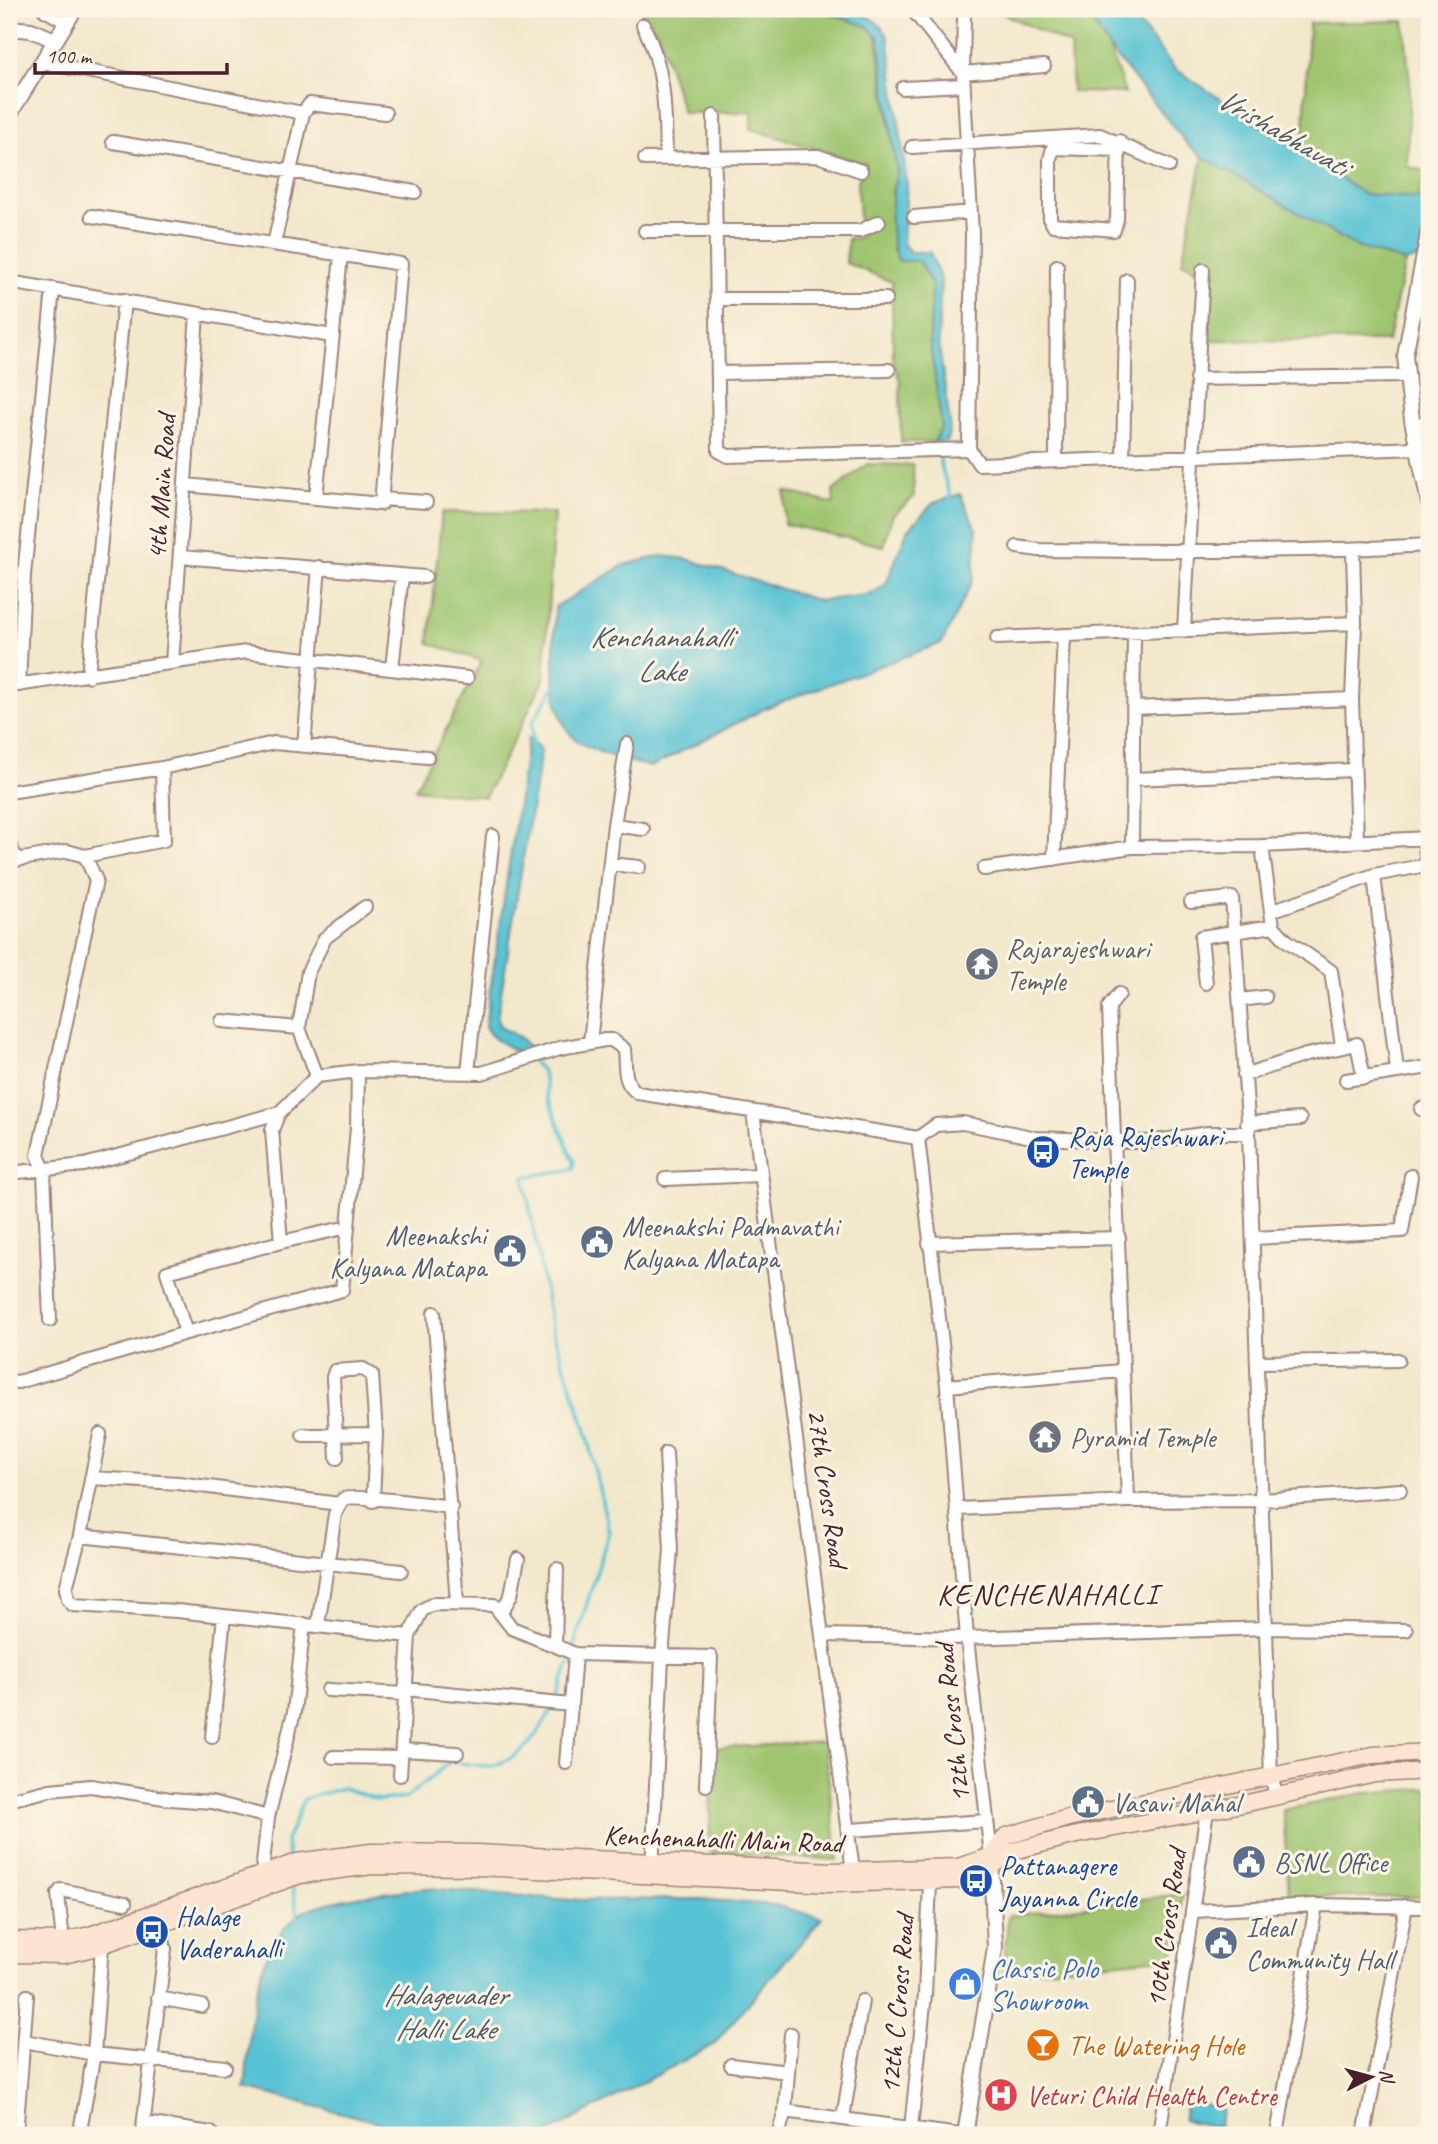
<svg xmlns="http://www.w3.org/2000/svg" width="1438" height="2144" font-family="Caveat,sans-serif">
<style>
.green{fill:#9fc570;stroke:#74724e;stroke-width:2}
.water{fill:#59c3d4;stroke:#527180;stroke-width:2}
.lines{fill:none;stroke-linecap:round;stroke-linejoin:round}
.stream{stroke:#59c3d4;stroke-width:3.5}
.minor-casing{stroke:#9e847c;stroke-width:16}
.tertiary-casing{stroke:#9e847c;stroke-width:18}
.secondary-casing{stroke:#9e847c;stroke-width:19}
.minor{stroke:#fff;stroke-width:12}
.tertiary{stroke:#fff;stroke-width:14}
.secondary{stroke:#fde4d1;stroke-width:16}
.labels{text-anchor:middle;dominant-baseline:central;stroke-width:6;stroke-linejoin:round;paint-order:stroke}
.street-label{font-size:28px;fill:#4a1f2b;stroke:#fcf5e5}
.worship-label{font-size:28px;fill:#5b616d;stroke:#fcf5e5;text-anchor:start}
.transit-label{font-size:28px;fill:#164399;stroke:#fcf5e5;text-anchor:start}
.service-label{font-size:28px;fill:#4e5e75;stroke:#fcf5e5;text-anchor:start}
.shop-label{font-size:28px;fill:#366cbe;stroke:#fcf5e5;text-anchor:start}
.food-label{font-size:28px;fill:#c56008;stroke:#fcf5e5;text-anchor:start}
.health-label{font-size:28px;fill:#be3a42;stroke:#fcf5e5;text-anchor:start}
.water-label{font-size:30px;font-style:italic;fill:#4f5866;stroke:#fcf5e5}
.neighbourhood-label{font-size:30px;letter-spacing:2px;fill:#4a1f2b;stroke:#fcf5e5}
</style>
<rect width="100%" height="100%" fill="#fcf5e5"/>
<filter id="ink" filterUnits="userSpaceOnUse"><feTurbulence type="fractalNoise" baseFrequency=".0143" numOctaves="2"/><feDisplacementMap in="SourceGraphic" scale="14" xChannelSelector="R" yChannelSelector="G"/><feConvolveMatrix kernelMatrix="1 2 1 2 8 2 1 2 1" color-interpolation-filters="sRGB"/></filter>
<filter id="wash" filterUnits="userSpaceOnUse"><feTurbulence type="fractalNoise" baseFrequency=".00686" numOctaves="4" result="noise"/><feDisplacementMap in="SourceGraphic" scale="28" xChannelSelector="R" yChannelSelector="G"/><feGaussianBlur stdDeviation="1.57" result="paint"/><feColorMatrix in="noise" values="0 0 0 0 0 0 0 0 0 0 0 0 0 0 0 0 0 1.4 0 .05"/><feComposite in="paint" operator="in"/></filter>
<g filter="url(#wash)">
<rect width="100%" height="100%" fill="#f2e8cc"/>
<path class="green" d="M642,9H817L867,26L876,33L897,172L892,192L893,251L919,261L932,284L930,342L942,426L934,442H901L900,381L893,360L892,282L846,263L848,238H860L857,183L866,164L751,129L752,112L683,113L660,38Z
M993,9H1084L1109,48L1125,93L1072,92L1070,45Z
M1404,21L1410,83L1407,166L1427,172L1417,198L1364,194L1303,153L1309,23Z
M1203,157L1357,247L1405,262L1388,341L1207,340L1210,276L1182,262Z
M867,464L913,465L914,497L892,516L884,546L784,524L785,491L834,504L833,491Z
M442,512L554,513L544,680L485,797L415,789L482,661L429,643Z
M824,1742L838,1860L709,1852L712,1748Z
M1429,1788V1897H1289L1283,1810L1364,1793Z
M1182,1894L1173,1957L1003,1973L1008,1916Z"/>
<path class="water" d="M817,9C846,9 872,10 888,36L907,184L903,244L910,252H930L941,281L938,339L950,424L947,441L934,442L942,426L930,342L932,285L919,261H899C886,237 891,197 897,172L879,38L867,26Z
M1084,9H1128L1174,68L1364,194L1429,199V255L1405,262L1357,247L1203,157L1189,146L1109,48Z
M960,494L977,531L973,580L942,643L768,707L651,767C627,760 600,755 579,742C545,719 555,644 555,607L624,565L661,556L687,559L819,601L872,594L886,584L907,531L933,503Z
M528,737L541,750L497,1018L500,1027L521,1038L531,1050L521,1057C510,1043 493,1044 485,1026Z
M426,1888L571,1900L700,1899L774,1905L822,1918L713,2045L544,2135H428L245,2088C251,2033 249,1956 296,1917C318,1898 396,1892 426,1888Z
M1187,2101L1223,2108L1219,2127L1183,2120Z"/>
<g class="lines">
<path class="stream" d="M942,438L940,463L951,498
M533,745L532,723L557,682
M532,1060L543,1072L547,1097L574,1161L573,1169L524,1177L552,1329L585,1427L609,1532L573,1649
M289,1861L286,1841L304,1799L343,1788L379,1800L406,1798L451,1761C463,1763 483,1768 495,1765C538,1752 556,1703 569,1663
M292,1882L298,1919"/>
</g>
</g>
<g filter="url(#ink)">
<g class="lines">
<g class="minor-casing">
<path id="minor" d="M912,9L963,73L972,233L969,449L979,464L1418,448
M964,16L963,73L1044,66
M643,25C666,69 665,111 666,159
M41,62L303,113L310,104L385,113
M903,88L964,85
M714,116L719,451L728,456L969,449
M113,142L415,192
M912,147L1100,135L1169,166
M1119,150L1053,148L1050,159V219L1053,225L1114,230L1117,219L1119,141
M645,159L818,156L861,171
M92,216L401,264L381,504L316,498
M914,217L971,212
M645,231H860L879,222
M274,244L303,113
M9,282L332,336
M717,299H886
M718,373L889,370
M1196,379L1406,376
M1413,424L1429,423
M1123,459L1127,280
M1056,461L1057,266
M186,485L316,498L341,256
M381,499L426,502
M1017,547L1039,550C1169,551 1299,553 1429,545
M1353,550L1355,623
M181,557L425,577
M1184,631L1203,270
M997,638L1355,623L1352,699L1357,841
M172,663L197,314
M392,669L402,575
M88,676L124,300
M19,685L24,575L53,289
M9,686L246,652L467,678
M1133,708L1352,699
M304,746L319,567
M1133,779L1354,770
M9,792L162,768L274,743L427,757
M614,825L643,829
M1424,839L1429,879
M9,844L17,860L67,851L85,856L96,880L38,1155L44,1170L50,1320
M1132,847L1134,633
M85,856L164,840L162,768
M1054,859L1064,635
M610,864L639,867
M984,869L1132,847L1262,846L1429,838
M1374,875L1427,865
M1191,902L1232,898L1249,1133L1271,1778L1277,1796
M1271,911L1374,875L1397,1071
M1273,926L1286,940L1331,971L1342,1046
M1206,983L1201,937L1273,926L1262,846
M1240,1000L1265,997
M222,1021L299,1028
M590,1042L614,825L627,744
M468,1072L493,836
M1244,1075L1306,1055L1357,1044L1364,1078
M317,1076L299,1028L308,972L325,938L365,907
M1346,1080L1429,1067
M1421,1109L1429,1108
M753,1112L853,1871
M1247,1123L1300,1119
M918,1138L947,1386L967,1638L991,1856
M9,1173L84,1165L279,1113L317,1076L358,1071L482,1073L560,1048L605,1040H612L624,1049C626,1067 622,1083 638,1093L918,1138L936,1125L963,1123L1036,1138L1150,1142L1208,1133H1249
M665,1179L760,1175
M348,1227L357,1128L358,1071
M1253,1238L1402,1231L1411,1176
M929,1243L1119,1238
M434,1313L457,1602
M186,1333L342,1290L348,1227L281,1242
M1257,1362L1398,1360
M9,1381L18,1382L186,1333L167,1272L281,1242L272,1130L279,1113
M947,1386L1121,1371
M100,1434L80,1536L66,1588L68,1599L73,1605L177,1611L409,1636L422,1610L433,1604L494,1605L512,1628L575,1654L711,1657L706,1785
M303,1435L376,1434
M337,1458L333,1377L335,1371L363,1369L372,1375L376,1434L373,1501
M91,1478L178,1483L339,1504
M1128,1501L1262,1500L1400,1490
M958,1509L1128,1501L1109,1007L1119,994
M80,1536L401,1571
M501,1613L511,1595L518,1559
M318,1625L335,1514L343,1499C352,1494 434,1505 451,1507
M823,1635L967,1638L1266,1628L1406,1630
M555,1645L557,1569
M405,1689L571,1705L575,1654
M328,1690L405,1694
M212,1737L224,1616
M402,1750L457,1753
M333,1757L401,1758
M566,1763L571,1705
M400,1775L409,1636
M9,1800L50,1790L91,1786L170,1799L212,1802L268,1817
M850,1830L986,1821
M652,1871L662,1657L671,1550L666,1453
M262,1873L268,1817L294,1712L304,1624
M1194,1911L1316,1905L1429,1907
M63,1941L58,1894L61,1890L125,1903
M158,1998L202,2006
M24,2041L94,2054L225,2067
M731,2065L788,2072
M785,2111L959,2135
M843,2118L862,2001
M145,2123L211,2133
M911,2128L925,1994L930,1884
M80,2131L94,2054L102,1946
M16,2135L27,1996
M142,2135L165,1949L160,1926
M778,2135L785,2111L791,2034
M1159,2135L1207,1811
M1277,2135L1316,1905
M1364,2135L1406,1906"/>
</g>
<g class="tertiary-casing">
<path id="tertiary" d="M45,9L67,21
M9,28L31,30L55,40
M9,115L75,9
M1429,229L1405,356L1412,420L1429,503
M965,2135L995,1948L991,1859"/>
</g>
<g class="secondary-casing">
<path id="secondary" d="M9,1940L63,1941L90,1935L297,1862L371,1852L477,1853L832,1871L958,1867L991,1856L1006,1836L1068,1818L1373,1755L1429,1752
M9,1954L64,1955L93,1948L300,1875L372,1866L476,1867L831,1884L960,1880L982,1874L1010,1852L1072,1836L1243,1804L1375,1774L1429,1771"/>
</g>
<use href="#minor" class="minor"/>
<use href="#tertiary" class="tertiary"/>
<use href="#secondary" class="secondary"/>
</g>
</g>
<defs>
<g id="temple-disc" transform="scale(1.75)"><circle r="9.5" fill="#6b7280" stroke="#fcf5e5"/><path d="M0-6L5-2H3V0L6.5 2.5H4V6H1.5V3h-3V6H-4V2.5H-6.5L-3 0V-2H-5Z" fill="#fff"/></g>
<g id="bus-disc" transform="scale(1.75)"><circle r="9.5" fill="#1a4fb4" stroke="#fcf5e5"/><path d="M-5-6H5V4H4V6H2V4H-2V6H-4V4H-5ZM-3.5-4V0h7V-4ZM-3.5 1.2v1.5H-2V1.2ZM2 1.2v1.5H3.5V1.2Z" fill="#fff"/></g>
<g id="civic-disc" transform="scale(1.75)"><circle r="9.5" fill="#5c6f8a" stroke="#fcf5e5"/><path d="M-.6-6.5H3V-4.5H.6V-3L4-1V1h2V6H-6V1h2V-1L-.6-3ZM-1.2 2.5V6h2.4V2.5Z" fill="#fff"/></g>
<g id="shop-disc" transform="scale(1.75)"><circle r="9.5" fill="#3f7fe0" stroke="#fcf5e5"/><path d="M-5-2.5h2.3a2.7 3.5 0 0 1 5.4 0H5L5.5 6h-11ZM-1.5-2.5h3a1.5 2.3 0 0 0-3 0Z" fill="#fff"/></g>
<g id="bar-disc" transform="scale(1.75)"><circle r="9.5" fill="#e8710a" stroke="#fcf5e5"/><path d="M-6-5H6L.8 .8V4.5H3.5V6h-7V4.5H-.8V.8Z" fill="#fff"/></g>
<g id="hospital-disc" transform="scale(1.75)"><circle r="9.5" fill="#e0444e" stroke="#fcf5e5"/><path d="M-5-5h3v3.5h4V-5h3V5h-3V1.5h-4V5h-3Z" fill="#fff"/></g>
</defs>
<g fill-rule="evenodd">
<use href="#temple-disc" x="982" y="964"/>
<use href="#bus-disc" x="1043" y="1152"/>
<use href="#civic-disc" x="597" y="1242"/>
<use href="#civic-disc" x="510" y="1251"/>
<use href="#temple-disc" x="1045" y="1437"/>
<use href="#civic-disc" x="1088" y="1802"/>
<use href="#civic-disc" x="1249" y="1862"/>
<use href="#bus-disc" x="976" y="1881"/>
<use href="#bus-disc" x="152" y="1932"/>
<use href="#civic-disc" x="1221" y="1943"/>
<use href="#shop-disc" x="965" y="1984"/>
<use href="#bar-disc" x="1043" y="2045"/>
<use href="#hospital-disc" x="1001" y="2095"/>
</g>
<g class="labels">
<g class="street-label">
<text transform="translate(161 487) rotate(-86)">4th Main Road</text>
<text transform="translate(828 1488) rotate(82)">27th Cross Road</text>
<text transform="translate(952 1723) rotate(-96)">12th Cross Road</text>
<text transform="translate(723 1839) rotate(2)">Kenchenahalli Main Road</text>
<text transform="translate(1166 1928) rotate(-82)">10th Cross Road</text>
<text transform="translate(897 2004) rotate(-85)">12th C Cross Road</text>
</g>
<g class="worship-label">
<text x="1006" y="948">Rajarajeshwari<tspan x="1006" dy="32">Temple</tspan></text>
<text x="1070" y="1437">Pyramid Temple</text>
</g>
<g class="transit-label">
<text x="1068" y="1136">Raja Rajeshwari<tspan x="1068" dy="32">Temple</tspan></text>
<text x="1000" y="1865">Pattanagere<tspan x="1000" dy="32">Jayanna Circle</tspan></text>
<text x="176" y="1916">Halage<tspan x="176" dy="32">Vaderahalli</tspan></text>
</g>
<g class="service-label">
<text x="622" y="1226">Meenakshi Padmavathi<tspan x="622" dy="32">Kalyana Matapa</tspan></text>
<text x="486" y="1235" text-anchor="end">Meenakshi<tspan x="486" dy="32">Kalyana Matapa</tspan></text>
<text x="1112" y="1802">Vasavi Mahal</text>
<text x="1274" y="1862">BSNL Office</text>
<text x="1246" y="1927">Ideal<tspan x="1246" dy="32">Community Hall</tspan></text>
</g>
<g class="shop-label">
<text x="990" y="1968">Classic Polo<tspan x="990" dy="32">Showroom</tspan></text>
</g>
<g class="food-label">
<text x="1068" y="2045">The Watering Hole</text>
</g>
<g class="health-label">
<text x="1026" y="2095">Veturi Child Health Centre</text>
</g>
<g class="water-label">
<text transform="translate(1283 132) rotate(30)">Vrishabhavati</text>
<text x="661" y="637">Kenchanahalli<tspan x="661" dy="34">Lake</tspan></text>
<text x="445" y="1995">Halagevader<tspan x="445" dy="34">Halli Lake</tspan></text>
</g>
<g class="neighbourhood-label">
<text x="1048" y="1594">KENCHENAHALLI</text>
</g>
</g>
<rect width="1438" height="2144" fill="none" stroke="#fcf5e5" stroke-width="35"/>
<g transform="translate(1371 2077) rotate(84)" stroke="#fcf5e5" stroke-width="5" paint-order="stroke">
<path d="M0-5L12 26L0 18L-12 26Z" fill="#4a1f2b"/>
<text y="-10" font-size="19" font-weight="bold" text-anchor="middle" fill="#4a1f2b">N</text>
</g>
<path d="M35 63v10h192v-10" fill="none" stroke="#4a1f2b" stroke-width="3.5"/>
<text x="46" y="63" font-size="21" fill="#4a1f2b" stroke="#fcf5e5" stroke-width="5" paint-order="stroke">100 m</text>
</svg>
